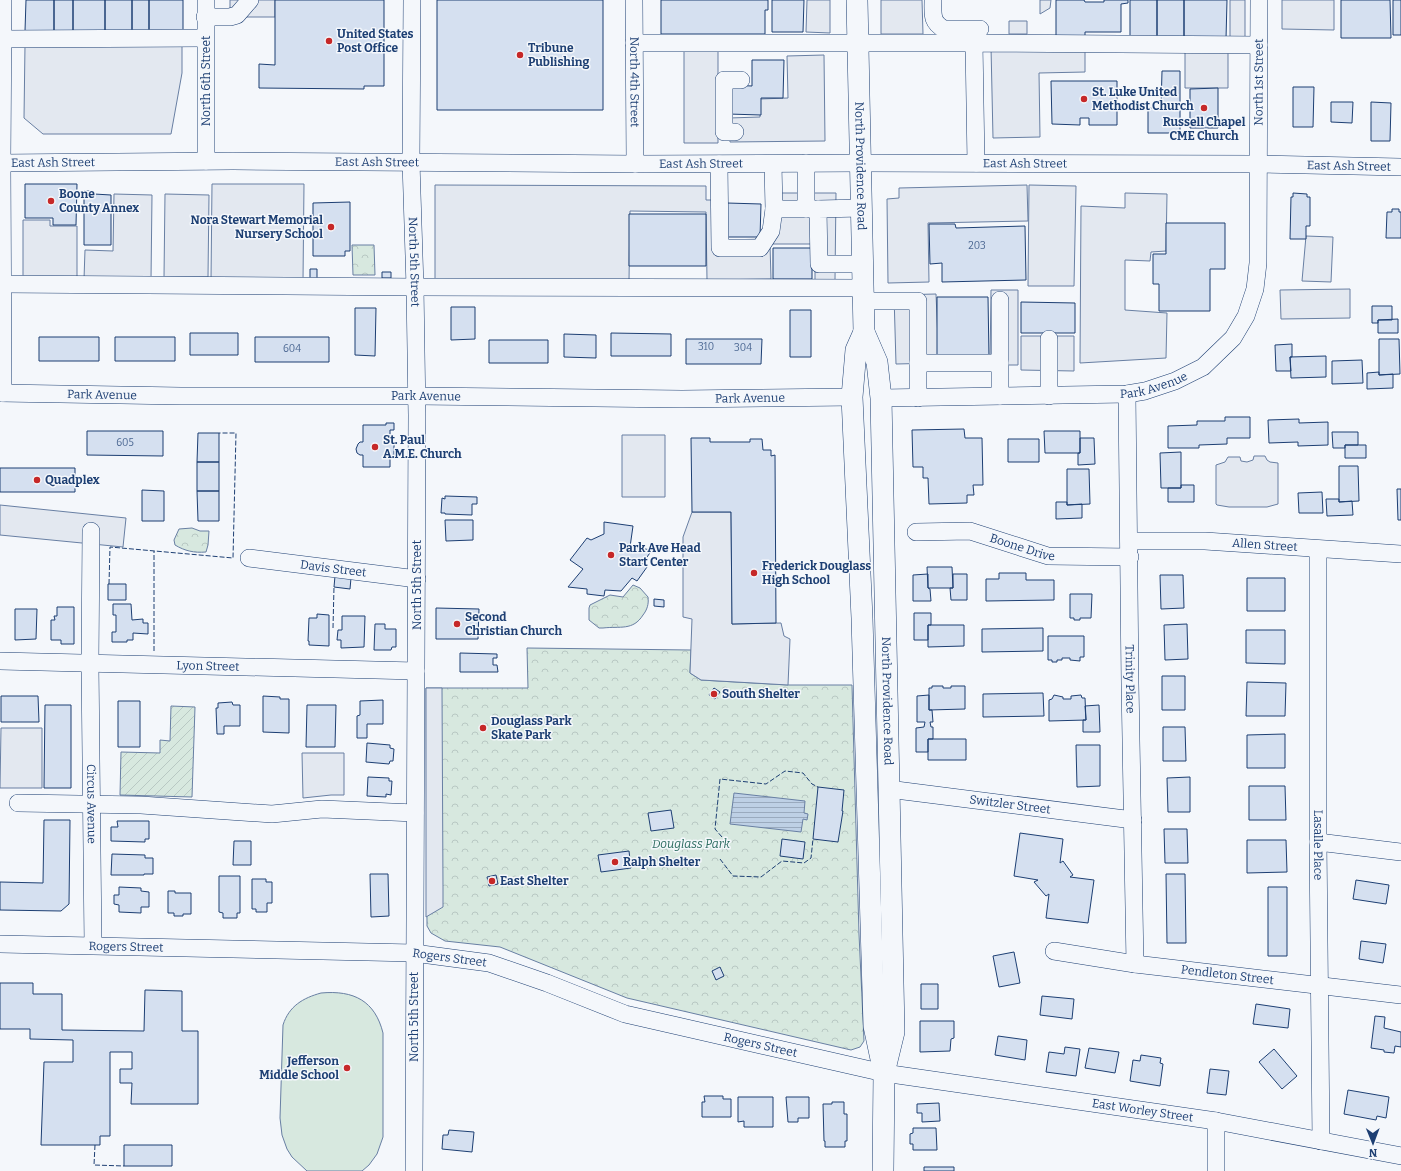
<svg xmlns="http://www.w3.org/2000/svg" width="1401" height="1171" font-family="Bitter,serif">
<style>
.grass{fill:#d7e8df;stroke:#687fa3}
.park{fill:url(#park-crowns);stroke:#687fa3}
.garden{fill:url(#garden-furrows);stroke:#687fa3}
.parking{fill:#e3e8f0;stroke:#687fa3}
.water{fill:url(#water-rules);stroke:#687fa3}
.building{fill:#d5e0f0;stroke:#1d3f73}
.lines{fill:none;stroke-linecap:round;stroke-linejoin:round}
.minor-casing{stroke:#1d3f73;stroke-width:18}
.major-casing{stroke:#1d3f73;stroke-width:22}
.minor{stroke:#f4f7fb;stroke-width:17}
.major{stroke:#f4f7fb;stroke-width:21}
.fence{stroke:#1d3f73;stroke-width:1;stroke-dasharray:5 2;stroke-linecap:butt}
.poi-dot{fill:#c62828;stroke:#f4f7fb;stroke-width:1.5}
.labels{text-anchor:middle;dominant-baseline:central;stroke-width:3;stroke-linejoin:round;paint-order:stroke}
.number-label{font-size:10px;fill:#4b6792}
.poi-label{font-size:12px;font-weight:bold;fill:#1d3f73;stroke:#f4f7fb;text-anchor:start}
.street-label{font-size:12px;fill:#1d3f73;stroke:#f4f7fb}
.park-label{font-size:12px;font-style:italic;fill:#2c6c60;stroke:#f4f7fb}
</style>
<defs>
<pattern id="park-crowns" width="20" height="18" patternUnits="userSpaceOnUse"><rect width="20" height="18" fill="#d7e8df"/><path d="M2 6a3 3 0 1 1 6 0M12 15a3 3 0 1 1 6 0" fill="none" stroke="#b8c8c3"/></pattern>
<pattern id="garden-furrows" width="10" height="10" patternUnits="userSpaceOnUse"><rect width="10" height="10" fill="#d7e8df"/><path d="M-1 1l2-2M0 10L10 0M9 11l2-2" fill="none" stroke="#b8c8c3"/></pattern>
<pattern id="water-rules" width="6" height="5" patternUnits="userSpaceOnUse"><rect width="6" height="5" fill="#bed0e5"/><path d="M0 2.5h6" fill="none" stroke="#9aaabe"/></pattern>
</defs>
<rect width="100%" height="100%" fill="#f4f7fb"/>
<path class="grass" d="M321,993C354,990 375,1001 383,1033V1137L377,1154L369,1165L362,1171H307L292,1157L287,1149L282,1135L280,1118L283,1025C289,1006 303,998 321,993Z"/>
<path class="park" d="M352,245H374L375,275H353Z
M192,528L200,531H209L208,545L206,552C194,553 185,551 175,545L174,540L179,529Z
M633,585L640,588L648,597C649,604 647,610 643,615C633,631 620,626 603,628H599L589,620V608L590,605L610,595L623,597Z
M527,648L691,650L690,673L701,680L788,685H852L859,934L864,1041L860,1047L851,1050L627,998L500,947L445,941L431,933L427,926L426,688H528Z"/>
<path class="garden" d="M171,706L195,707L192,797L120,795L121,752L160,753V740L170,741Z"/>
<path class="parking" d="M230,0H275V17H230Z
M807,0H830V33L806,32Z
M881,0H922L923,34H881Z
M1040,0H1051L1050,8L1040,14Z
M1230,0H1245V38L1230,37Z
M1282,0H1334V30L1282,29Z
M1009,21H1027V34H1009Z
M182,44V73L171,134H43L24,118L25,45Z
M1085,45V72L1039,73L1040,137L993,138L991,47Z
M1185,48H1228V88H1185Z
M684,50L718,51V143H684Z
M824,55L825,141L730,142L729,118L760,117V99L788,98L787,56Z
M212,184H304L303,281L211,280Z
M435,185L706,186V200H725V240L766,239L767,193H836L835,280H815V244H770L771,279L707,280L706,212L630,211L629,281H435Z
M1027,185L1028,221L928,223L929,282L888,283L887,199L899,198V188Z
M1029,185L1076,186L1074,286H1028Z
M1125,193L1167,194L1166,251L1151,252L1150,261L1125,260V310L1167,313L1166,358L1080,363L1081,206L1125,208Z
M114,194L152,195L151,280L84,279L85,250L113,251Z
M165,194L209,195L208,277H164Z
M23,220H50V226H77V287H23Z
M1306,236L1333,237L1331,282L1302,281Z
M1350,289V318L1281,319L1280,290Z
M991,290H1018V365H990Z
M936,294L939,363L896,364L894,295Z
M1021,336H1074V371L1021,370Z
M622,435H665V497H622Z
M1254,456H1265L1267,460L1270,462L1278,463V504L1267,507H1229L1217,505L1216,504V465L1225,462L1228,457H1240L1241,461L1247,462L1253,460Z
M0,505L126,518L123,547L0,535Z
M692,512H731L732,624L781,623L784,636L790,639L788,685L701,680L690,673L692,619L683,617V537Z
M426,688H442L443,888V907L426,917Z
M1,728H42V788H0Z
M302,753H344V795H331L303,798Z"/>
<path class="water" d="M734,793L805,801L804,813L808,814L807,820L803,819L801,832L730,824Z"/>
<path class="building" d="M26,0H54V31H25Z
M54,0H73V31H54Z
M73,0H105V32L73,31Z
M105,0H132V32H105Z
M132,0H149V32H132Z
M149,0H183V32H149Z
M275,0H384V86H364V89L259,88V64L275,65Z
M437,0H603V110H437Z
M661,0H768V10H765V34H661Z
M772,0H804L803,32H772Z
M1056,0H1084L1085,2H1104V0H1128V3L1121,4V32H1085V38H1056Z
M1130,0H1157V38L1130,37Z
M1157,0H1184V38H1157Z
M1184,0H1227L1226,39L1184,38Z
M1341,0H1390L1391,38H1341Z
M1393,0H1401V35H1393Z
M752,60H784L783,98H761V115L728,114L729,85L752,86Z
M1162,71H1180V133H1148V108H1161Z
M1051,81H1117V125H1089V118H1080V125L1052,124Z
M1293,87H1314L1313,127H1293Z
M1218,88V128H1190V89Z
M1331,102H1353L1352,123L1331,122Z
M1371,102L1391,103L1390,141H1371Z
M25,184H77L76,225H53V218H25Z
M84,191H93L94,194L111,195V245H84Z
M1293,193L1307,194V197H1310V226H1306V239H1290L1291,197H1293Z
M350,202V251H345V256H313V203Z
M727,203L761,204L760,237H726Z
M1392,209H1399V212H1401V238H1386L1387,212H1392Z
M629,214H706V266H629Z
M1166,223H1225V269H1210V311H1159V284H1153V254H1166Z
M929,224H955L956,228L1025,226L1026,280L942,282V263L930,264Z
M773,248H812V279H773Z
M310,269H317V280H310Z
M382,272H391V278H382Z
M937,297H988L989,358H937Z
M1021,302L1075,303V333H1021Z
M1372,306H1392V320H1378V323H1372Z
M451,307H475V339L451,340Z
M355,308H376L375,356L355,355Z
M790,310H811V357H790Z
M1398,319V333H1378V320Z
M190,333H238V355H190Z
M611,333L671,334V356H611Z
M564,334L596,335V358L564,357Z
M39,337H99V361H39Z
M115,337H175V361H115Z
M255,337H329V362H255Z
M686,339H762L761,364H686Z
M1379,339H1399L1400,374L1379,375Z
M489,340H548V363H489Z
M1292,344V357H1290L1291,371H1276L1275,345Z
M1326,356V377L1291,378L1290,357Z
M1362,360L1363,383L1332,384V361Z
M1379,372V375L1393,374V388L1367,389V373Z
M1225,417H1250V438H1227V444L1199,445V448H1168V426L1197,425V421H1225Z
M1299,419V423L1328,422V445L1298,446V442L1269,443L1268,420Z
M386,423H394V430H390V442H394V455L390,456V467H363V455H360L357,453L356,449L358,444L360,442H363V425H386Z
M964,429L965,438H982L983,485H973L974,495H967V503L929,504L928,478H923V467H913L912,430Z
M87,431H163V456L87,455Z
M1044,431H1080V453H1045Z
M1332,432H1358V445H1345V448H1333Z
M198,433H219V462H197Z
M691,438H710V442H750V439H762L763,450H771V456L775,455L776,623L732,624L731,512H692Z
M1080,438H1094L1095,464L1078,465V453H1080Z
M1008,439H1039V462H1008Z
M1345,445H1366V458H1345Z
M1181,452V488H1161L1160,453Z
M197,462H219V491H197Z
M1339,466H1358L1359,501L1339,502Z
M0,468H75V492H0Z
M1067,469H1089L1090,504L1067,505Z
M1181,485H1194V502H1168V488H1181Z
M1397,489H1401V520H1398Z
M142,490L164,491V521H142Z
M197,491H219V521H198Z
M1322,492L1323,513H1299L1298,493Z
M445,496L477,497V504H472V515L445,514V513H441L442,498L445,499Z
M1326,499H1339V502L1352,501L1353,515L1327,516Z
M1056,502H1067V505L1082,504V518L1056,519Z
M445,520H473V540L446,541Z
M604,522L633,526L630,547L652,550L642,564L647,567L637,581L632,578L621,591L605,590L604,596L587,594V589L568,587L583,569L570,560L587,538L591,540L604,534Z
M927,567H952L953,588H928Z
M999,573H1026V580H1054V600L986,601V579H999Z
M928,574V588L930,589L931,601H913V575Z
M953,574H967V600H951L950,588H953Z
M1160,575H1183L1184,608L1161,609Z
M335,576L351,578L350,589L334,587Z
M1247,578H1285V611H1247Z
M108,584H126V600H108Z
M1070,594H1092L1091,618H1080V620H1074V618H1070Z
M654,599L664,600V607L654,606Z
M113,604H131L132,620L143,619V623H148V634L133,633V640H127V642H112V632H116V615H113Z
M57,607H74V644H61V640H51V620H55L54,616H57Z
M436,608L479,609L478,639H436Z
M15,609H37L36,639L15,640Z
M914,613H931V625H928V640H914Z
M317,614L329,615V646L309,645V641H308L309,618H317Z
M342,616H365L364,647L341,648V640H337L338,630H342Z
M375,624H385V629H396V647H392L391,650H374Z
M1187,624L1188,659L1165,660L1164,625Z
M928,625H964V646L928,647Z
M1043,628V651L982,652V629Z
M1246,630H1285V664L1246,663Z
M1048,636H1084V657H1080V661L1070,660V658H1062V660H1057V662H1052V660H1048Z
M460,653L497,654V658H493V665H497L498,672H460Z
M1162,676H1185V710H1162Z
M1247,682L1286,683L1285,716H1246Z
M932,686H943V688H951V686H965V709L929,710V688H932Z
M714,688L720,692L715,699L709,695Z
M1043,693L1044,716L983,717V694Z
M929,695V710H932L933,722H930L931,727H933V739H928V752H916V728L924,727L925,722H917V696Z
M1054,695L1063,697V699H1071V696L1081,695L1082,698H1085L1086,720L1049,721V700L1052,699Z
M1,696H38L39,722H1Z
M263,696L280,697V699H289V733L263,732Z
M383,700V724H367V738H357V716L360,715V701Z
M118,701H140V747H118Z
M232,702L233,705H240V726H224V734H217L216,708H218V703Z
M45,705H71V788H44Z
M307,705H336L335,747H306Z
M1099,705L1100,732H1083V720H1086L1085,706Z
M1163,727H1185L1186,761H1163Z
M1285,734V768H1247V735Z
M928,739H966V760H928Z
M367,743L390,745V748L394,749L393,761H390L389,764L366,762Z
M1076,745H1100V786L1077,787Z
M368,777L389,778V781H392L391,795L386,794V797L367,796Z
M1190,777V812H1168L1167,778Z
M1249,786H1285L1286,820H1249Z
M818,787L844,790L842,811H843L838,842L813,839Z
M671,810L674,828L651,831L648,813Z
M44,820H70L69,904L61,911L0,910V882L43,883Z
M117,821H149V839H145V842L111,841V827H118Z
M1164,829H1187L1188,863H1165Z
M1020,833L1063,839L1060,863L1063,861L1073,875L1070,877L1094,880L1088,923L1046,918L1049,894L1046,896L1034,882L1038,880L1014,876Z
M782,839L805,842L803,859L780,856Z
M1247,840H1286L1287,872L1247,873Z
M234,841H251V865H233Z
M629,851L631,868L601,872L598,855Z
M112,854L145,855V858H153V874H144V875H111Z
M370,874H388L389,916L371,917Z
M1166,874H1185L1186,943H1167Z
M496,875L498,884L489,886L487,877Z
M219,876H240V913H237V918H223V913L219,912Z
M252,879H266V882H272V903H267V912H256V909H252Z
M1356,880L1389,885L1386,904L1353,899Z
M119,887L141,888V891L149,892V907H141V913L119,912V905L114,904V895H119Z
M1268,887H1287V956H1268Z
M168,891H175V893H191V914H183V916H174V913H168Z
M1361,941L1386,944L1383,963L1359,959Z
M1014,952L1020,983L999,987L993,956Z
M720,967L724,976L716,980L712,971Z
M0,983H33V994H62V1030L144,1031L145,990L182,991V1031H198V1104H131L132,1083H120V1069H132V1052H110V1136H100V1145H41L44,1062H73V1040L30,1039V1029H0Z
M921,984H938V1009H921Z
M1042,996L1074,999L1072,1019L1040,1015Z
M1256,1004L1290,1009L1288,1028L1253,1024Z
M1375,1016L1385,1017L1384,1028L1401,1032V1047L1395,1046L1394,1053L1384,1052V1050L1371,1048Z
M920,1021H954V1038L951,1039L950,1051L920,1052Z
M998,1036L1027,1040L1025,1060L995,1055Z
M1065,1047L1080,1049L1076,1076L1046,1072L1049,1052L1064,1054Z
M1089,1048L1119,1052L1115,1073L1085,1068Z
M1274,1049L1297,1076L1282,1089L1259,1062Z
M1141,1055L1161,1058L1160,1063L1163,1064L1160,1086L1130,1081L1133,1060L1140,1061Z
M1210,1069L1229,1071L1226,1095L1207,1093Z
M1348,1090L1389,1097L1386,1118L1377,1116L1376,1120L1344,1114Z
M704,1096H723V1099H731V1117H702V1102H705Z
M738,1097H773V1127H744V1121L738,1122Z
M786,1097H809V1118H798V1122H788Z
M832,1102H844V1114H847V1141H845V1147H825V1141H824L823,1104H832Z
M939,1103L940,1121L922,1122V1113H917V1104Z
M913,1128H936L937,1150H913V1144H910V1134L913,1133Z
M449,1130L474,1132L472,1152L442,1149L443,1135H448Z
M124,1145H172V1166H124Z
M924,1167H954V1171H924Z"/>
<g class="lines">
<g class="minor-casing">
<g id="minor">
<path d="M206,0V161"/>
<path id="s1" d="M412,0L411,162L415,287L417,415L414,1171"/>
<path id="s2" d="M634,0L635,164"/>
<path d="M933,0C933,14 931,22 944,29H980"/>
<path d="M205,17H230L237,15L250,0"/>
<path d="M3,39L205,38"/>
<path d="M634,43H974"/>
<path d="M735,132H724V80H741"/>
<path id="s3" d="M0,163L233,161L635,164L861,163L1258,164L1401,167"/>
<path d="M976,163L974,43L1259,45"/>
<path d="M719,164L720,248H760L771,231L774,209"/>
<path d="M773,164L774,209H818"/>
<path d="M862,208L818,209L819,264H863"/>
<path d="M806,209V163"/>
<path d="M2,284L415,287L864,288"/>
<path d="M1000,300V396"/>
<path d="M864,301H918V398"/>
<path d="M1049,339V396"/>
<path d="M918,363H1000"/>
<path id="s4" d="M0,393L181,396H417L682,399L852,397"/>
<path d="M3,393L2,163L3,0"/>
<path id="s5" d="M1127,394L1130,683L1135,964"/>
<path id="s6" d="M881,398L1127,394L1145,391L1175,381L1203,367L1233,338L1246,316L1255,289L1258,263L1259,0"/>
<path id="s7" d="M91,531L90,664L93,945"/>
<path id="s8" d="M916,532L970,531L1048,556L1130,557"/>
<path id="s9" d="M1129,541H1205L1401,554"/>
<path id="s10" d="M1318,549V842L1321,1141"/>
<path id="s11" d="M249,558L417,579"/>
<path id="s12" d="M0,661L416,671"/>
<path id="s13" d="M888,789L1133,820"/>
<path d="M18,803L141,805L272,814L322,809L415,813"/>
<path d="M1318,842L1401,852"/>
<path id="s14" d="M0,944L414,953L489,963L547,983L625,1014L884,1073L1216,1121L1401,1156"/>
<path id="s15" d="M1054,951L1135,964L1401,995"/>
<path d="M1216,1171V1121"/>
</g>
</g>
<g class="major-casing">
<g id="major">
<path id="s16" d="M857,0L864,332L877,362L881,398L894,1032L884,1073"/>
<path d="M864,332L856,350L852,397L862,618L874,1026L884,1073L883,1171"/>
</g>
</g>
<use href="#minor" class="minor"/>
<use href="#major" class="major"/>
<path class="fence" d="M109,584L110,547L233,558L236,433H219
M333,628L334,587
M154,651V551
M722,837L715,829L720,779L766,784L785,771L803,773L812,784L818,787
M720,859L733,876L761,877L782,861L804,863L811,858L813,839
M95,1145L94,1165L124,1166"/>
</g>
<g class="poi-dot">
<circle cx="329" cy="41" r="4"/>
<circle cx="520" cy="55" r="4"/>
<circle cx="1084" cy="99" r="4"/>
<circle cx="1204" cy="108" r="4"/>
<circle cx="51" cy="201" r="4"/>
<circle cx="331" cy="227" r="4"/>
<circle cx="375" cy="447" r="4"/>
<circle cx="37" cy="480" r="4"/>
<circle cx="611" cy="555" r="4"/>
<circle cx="754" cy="573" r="4"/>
<circle cx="457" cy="624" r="4"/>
<circle cx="714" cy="694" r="4"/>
<circle cx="483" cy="728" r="4"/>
<circle cx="615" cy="862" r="4"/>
<circle cx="492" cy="881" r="4"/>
<circle cx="347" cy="1068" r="4"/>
</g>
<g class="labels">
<g class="number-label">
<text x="977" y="246">203</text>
<text x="706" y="347">310</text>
<text x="743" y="348">304</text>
<text x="292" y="349">604</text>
<text x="125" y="443">605</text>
</g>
<g class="poi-label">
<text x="337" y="34">United States<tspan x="337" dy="14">Post Office</tspan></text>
<text x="528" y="48">Tribune<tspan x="528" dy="14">Publishing</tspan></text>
<text x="1092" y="92">St. Luke United<tspan x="1092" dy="14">Methodist Church</tspan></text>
<text x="1204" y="122" text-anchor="middle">Russell Chapel<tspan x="1204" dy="14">CME Church</tspan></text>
<text x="59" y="194">Boone<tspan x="59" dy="14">County Annex</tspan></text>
<text x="323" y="220" text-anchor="end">Nora Stewart Memorial<tspan x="323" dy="14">Nursery School</tspan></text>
<text x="383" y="440">St. Paul<tspan x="383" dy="14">A.M.E. Church</tspan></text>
<text x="45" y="480">Quadplex</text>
<text x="619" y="548">Park Ave Head<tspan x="619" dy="14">Start Center</tspan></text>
<text x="762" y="566">Frederick Douglass<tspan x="762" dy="14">High School</tspan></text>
<text x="465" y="617">Second<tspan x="465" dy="14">Christian Church</tspan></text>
<text x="722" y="694">South Shelter</text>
<text x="491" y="721">Douglass Park<tspan x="491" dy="14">Skate Park</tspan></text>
<text x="623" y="862">Ralph Shelter</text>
<text x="500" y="881">East Shelter</text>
<text x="339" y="1061" text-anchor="end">Jefferson<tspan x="339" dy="14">Middle School</tspan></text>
</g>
<g class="street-label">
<text transform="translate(206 81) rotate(-90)">North 6th Street</text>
<text stroke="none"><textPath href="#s2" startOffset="82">North 4th Street</textPath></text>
<text stroke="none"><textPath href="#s6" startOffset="630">North 1st Street</textPath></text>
<text stroke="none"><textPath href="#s3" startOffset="53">East Ash Street</textPath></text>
<text stroke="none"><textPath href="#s3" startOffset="377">East Ash Street</textPath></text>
<text stroke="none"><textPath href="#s3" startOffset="701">East Ash Street</textPath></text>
<text stroke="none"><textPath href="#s3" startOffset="1025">East Ash Street</textPath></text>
<text stroke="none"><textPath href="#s16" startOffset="166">North Providence Road</textPath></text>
<text stroke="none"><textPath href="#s3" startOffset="1349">East Ash Street</textPath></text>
<text stroke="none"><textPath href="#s1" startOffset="262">North 5th Street</textPath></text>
<text stroke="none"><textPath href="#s6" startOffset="274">Park Avenue</textPath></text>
<text stroke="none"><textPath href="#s4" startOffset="102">Park Avenue</textPath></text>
<text stroke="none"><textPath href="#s4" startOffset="426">Park Avenue</textPath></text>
<text stroke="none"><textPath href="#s4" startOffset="750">Park Avenue</textPath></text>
<text stroke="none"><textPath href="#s9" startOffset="136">Allen Street</textPath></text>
<text stroke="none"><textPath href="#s8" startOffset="109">Boone Drive</textPath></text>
<text stroke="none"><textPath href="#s11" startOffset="85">Davis Street</textPath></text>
<text transform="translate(417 585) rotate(-90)">North 5th Street</text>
<text stroke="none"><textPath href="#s12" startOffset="208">Lyon Street</textPath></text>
<text stroke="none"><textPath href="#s5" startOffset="285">Trinity Place</textPath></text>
<text stroke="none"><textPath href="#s16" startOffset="704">North Providence Road</textPath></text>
<text stroke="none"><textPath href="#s7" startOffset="273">Circus Avenue</textPath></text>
<text stroke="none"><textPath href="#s13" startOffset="123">Switzler Street</textPath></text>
<text stroke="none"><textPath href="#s10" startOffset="296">Lasalle Place</textPath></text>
<text stroke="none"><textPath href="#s14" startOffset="126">Rogers Street</textPath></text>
<text stroke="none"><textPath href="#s14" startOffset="450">Rogers Street</textPath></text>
<text stroke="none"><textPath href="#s15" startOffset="175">Pendleton Street</textPath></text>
<text transform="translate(414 1017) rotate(-90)">North 5th Street</text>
<text stroke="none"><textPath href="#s14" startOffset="774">Rogers Street</textPath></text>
<text stroke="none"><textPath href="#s14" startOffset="1162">East Worley Street</textPath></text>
</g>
<g class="park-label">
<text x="691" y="844">Douglass Park</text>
</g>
</g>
<g transform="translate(1373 1143) rotate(179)" stroke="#f4f7fb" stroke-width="3" paint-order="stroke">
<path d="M0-3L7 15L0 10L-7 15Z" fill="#1d3f73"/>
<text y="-6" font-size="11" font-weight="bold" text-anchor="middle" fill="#1d3f73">N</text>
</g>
</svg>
